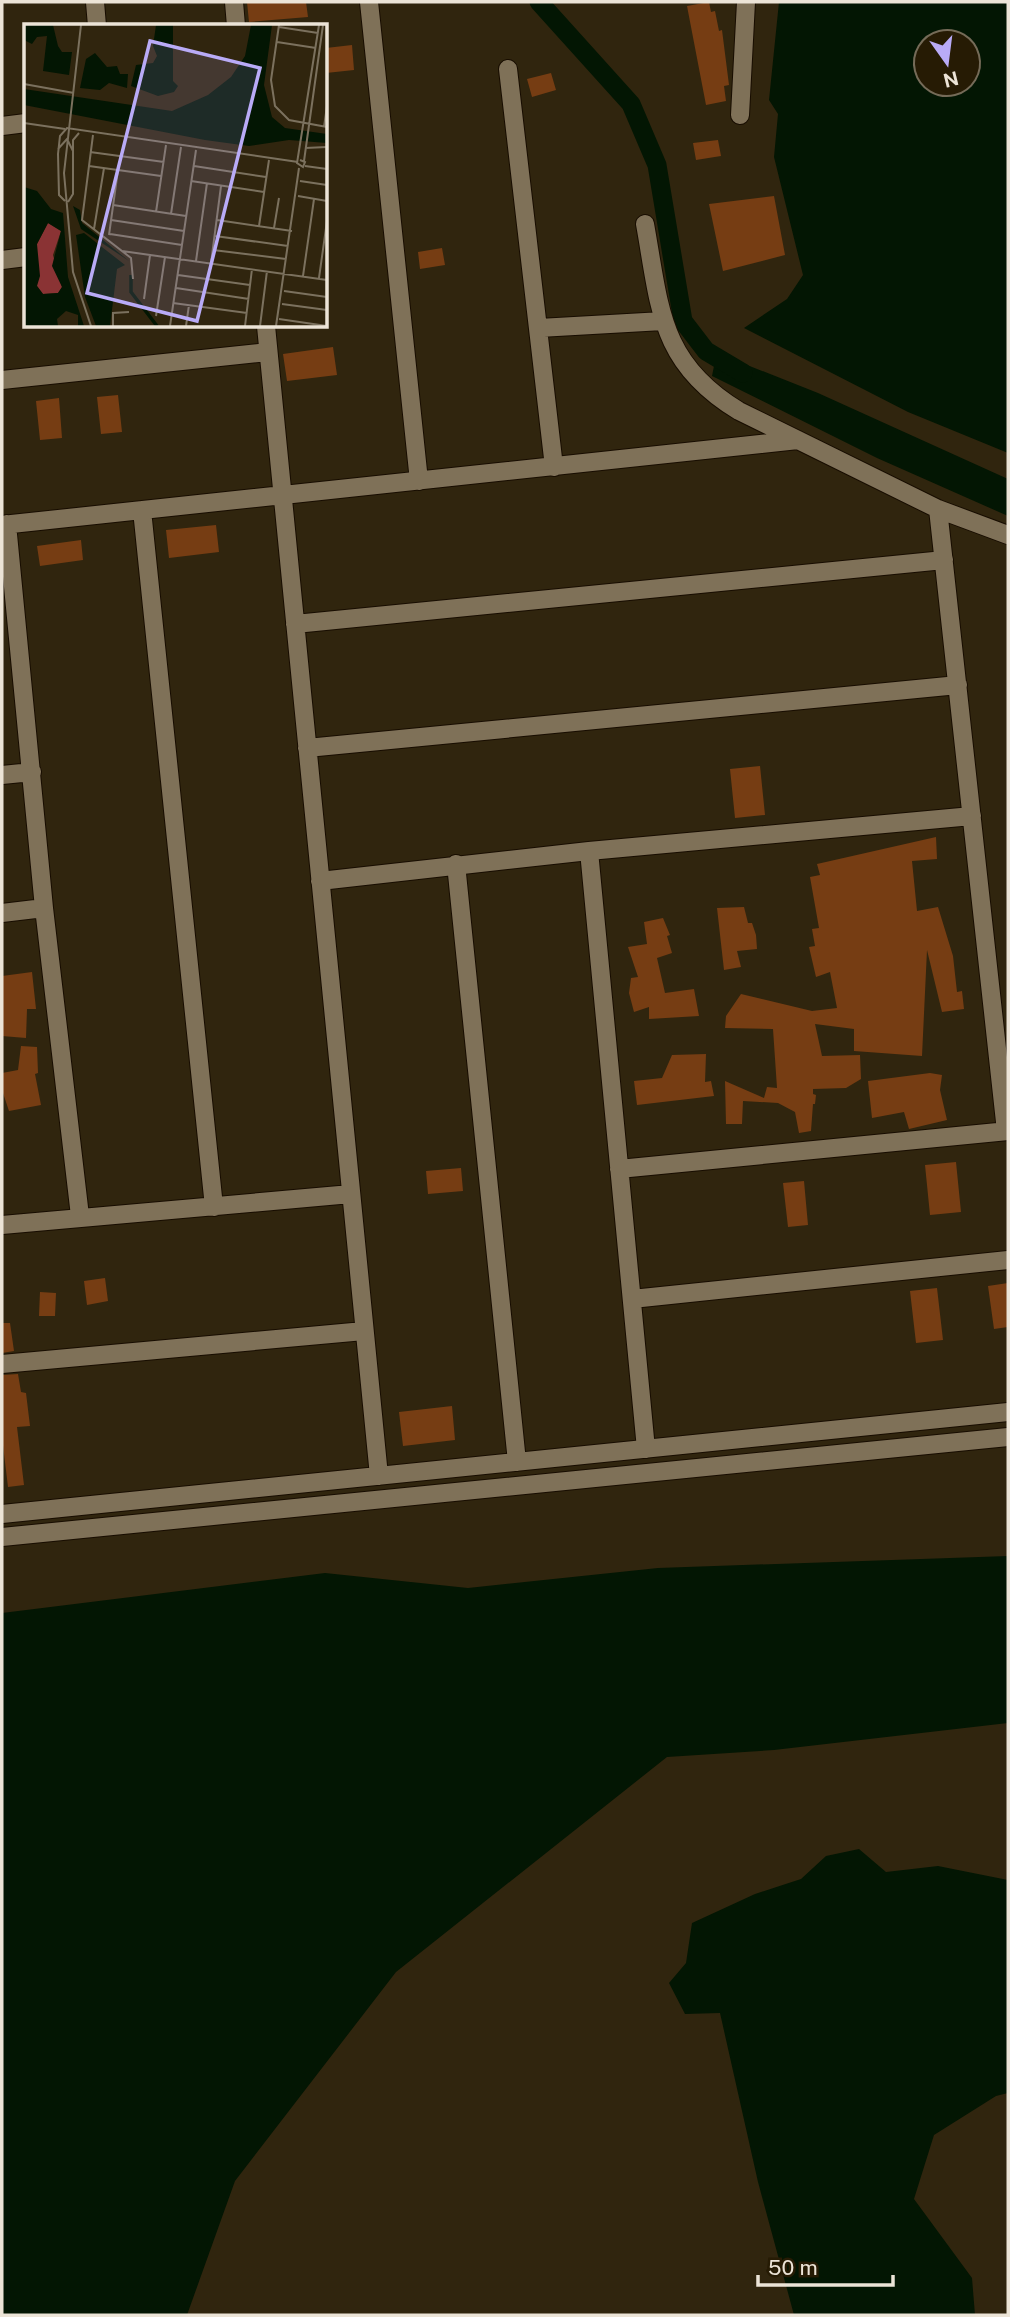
<svg xmlns="http://www.w3.org/2000/svg" width="1010" height="2317" font-family="'Public Sans',sans-serif">
<style>
.water{fill:#031603;fill-rule:evenodd}
.lines{fill:none;stroke-linecap:round;stroke-linejoin:round}
.canal{stroke:#031603;stroke-width:19}
.building{fill:#763d13}
.minor-casing{stroke:#180d00;stroke-width:20}
.minor{stroke:#7f7158;stroke-width:18}
.inset-river{fill:none;stroke:#031603;stroke-width:3.5}
.inset-road{fill:none;stroke:#7b715e;stroke-width:2}
.view{fill:#b9abf7;fill-opacity:0.15;stroke:#b9abf7;stroke-width:3.5}
.inset-edge{fill:none;stroke:#ece4d7;stroke-width:3.5}
</style>
<rect width="100%" height="100%" fill="#30250e"/>
<path class="water" d="M779,2H1008V453L908,412L744,328L787,299L803,275L774,157L778,114L769,100ZM926,42H968V84H926Z
M727,357L818,393L1008,479V516L877,458L712,376L714,366Z
M1008,1556V1723L774,1750L667,1757L396,1972L235,2181L187,2315H2V1613L325,1573L468,1588L658,1568Z
M859,1849L886,1872L938,1866L1008,1880V2093L996,2096L934,2135L914,2199L972,2278L975,2315H794L758,2182L720,2013L685,2014L669,1983L686,1963L692,1923L755,1894L801,1879L826,1856Z"/>
<g class="lines">
<path class="canal" d="M539,2L631,104L657,165L683,321L706,351L743,373"/>
</g>
<path class="building" d="M247,2H306L308,17L249,22Z
M709,2L711,12L715,11L719,31L722,30L729,85L724,86L726,101L706,105L687,6Z
M352,45L354,70L326,73V48Z
M551,73L556,90L532,97L527,79Z
M718,140L721,156L696,160L693,143Z
M774,196L785,255L723,271L709,204Z
M442,248L445,265L420,269L418,252Z
M333,347L337,375L287,381L283,354Z
M118,395L122,432L101,434L97,397Z
M59,398L62,438L40,440L36,401Z
M216,525L219,552L169,558L166,530Z
M81,540L83,560L40,566L37,546Z
M760,766L765,815L735,818L730,769Z
M936,837L937,859L912,861L917,911L938,907L953,956L957,992L962,991L964,1009L942,1012L927,950L922,1056L854,1051V1029L815,1024L822,1056L860,1055L861,1079L846,1088L813,1089V1094L816,1095L815,1104H813L811,1131L799,1133L795,1112L778,1103L743,1101L742,1124H726L725,1081L764,1098L767,1087L777,1088L773,1029L725,1028L726,1016L741,994L812,1011L837,1008L830,972L816,977L809,947L815,946L812,929L819,928L810,877L820,875L817,864Z
M744,907L748,923H752L756,935L757,949L737,951L741,967L724,970L717,908Z
M663,918L670,935L667,936L672,953L657,958L665,993L694,989L699,1016L649,1019V1007L634,1012L629,993L631,978L638,977L628,947L647,944L644,922Z
M32,972L36,1009H27L26,1038L2,1036V976Z
M21,1046L37,1047L38,1073L35,1074L41,1105L9,1111L2,1090V1073L18,1070Z
M706,1054L705,1082L711,1081L714,1096L637,1105L634,1081L662,1078L672,1055Z
M930,1073L942,1075L940,1090L947,1120L909,1129L904,1112L872,1118L868,1081Z
M956,1162L961,1212L930,1215L925,1165Z
M461,1168L463,1191L428,1194L426,1171Z
M804,1181L808,1225L788,1227L783,1183Z
M105,1278L108,1301L87,1305L84,1281Z
M1008,1283V1327L994,1329L988,1286Z
M937,1288L943,1340L916,1343L910,1291Z
M40,1292L56,1293L55,1316H39Z
M2,1323H10L14,1351L2,1353Z
M18,1374L21,1392L26,1393L30,1426L17,1427L24,1485L8,1487L2,1437V1375Z
M452,1406L455,1440L403,1446L399,1412Z"/>
<g class="lines">
<g class="minor-casing">
<path id="minor" d="M95,2L97,26
M234,2L236,26
M369,2L419,481
M508,69L554,467
M740,115L746,2
M2,126L26,123
M645,224C660,307 659,363 739,411L938,509L1008,535
M2,260L26,257
M266,326L379,1476
M539,328L663,321
M2,380L268,352
M938,509L1006,1131
M142,510L214,1207
M7,524L44,908L80,1216
M2,525L798,440
M295,624L944,560
M307,748L958,685
M2,775L32,772
M589,851L646,1449
M456,864L517,1462
M320,881L589,851L972,816
M2,913L44,908
M619,1169L1008,1131
M2,1225L351,1194
M632,1299L1008,1260
M2,1364L364,1331
M2,1514L1008,1412
M2,1537L1008,1437"/>
</g>
<use href="#minor" class="minor"/>
</g>
<g transform="translate(24 24)">
<rect width="303" height="303" fill="#30250e"/>
<path d="M24,199L37,207L29,231L38,263L34,269L19,270L13,262V220Z" fill="#8a3334"/>
<path d="M0,1H29L34,22L38,28H48L45,51L19,47L23,12L13,13L8,20L0,16ZM132,1H149V57L154,62L150,68L134,72L107,62L112,41L129,39L133,32L129,22ZM227,1H248L240,61L248,93L261,104L303,110V119L265,116L225,122L181,116L0,81V65L148,87L184,71L207,53L221,32ZM71,29L83,43L93,42L96,50H104L103,64L85,59L76,66L56,64L62,35ZM0,163L13,167L27,185L39,189L44,253L60,302H54V291L42,287L33,295L34,302H0ZM24,199L37,207L28,242L38,263L34,269L19,270L13,262L16,252L13,220ZM49,182L56,186L58,199L105,237L57,205ZM60,209L101,241L93,245L86,302H72L61,273L52,211Z" fill="#031603" fill-rule="evenodd"/>
<path class="inset-river" d="M107,251V268L133,302"/>
<path class="inset-road" d="M57,1L40,149L49,248L67,302M255,1L247,56L251,82L265,96L303,103M255,3L294,9M253,18L292,24M0,60L50,69M0,99L41,105M300,103L303,82M69,111L58,196L107,234L109,255M281,124L303,123M34,125L43,115L49,127M66,128L140,138M276,136L281,138L279,143L273,139L295,1M280,137L299,1M65,142L137,152M170,142L242,153M281,142L303,145M167,157L240,168M276,157L303,161M274,172L303,177M41,177L35,171L34,130L36,112L43,104L274,138M44,178L49,170V116L55,109M89,181L162,192M132,188L142,121M147,190L157,123M87,196L160,207M193,196L268,207M235,202L245,136M250,204L255,174M70,205L80,144M86,210L158,221M85,211L94,146M191,212L264,222M189,226L262,235M98,227L303,256M172,237L183,159M187,239L197,162M154,251L226,261M279,252L290,175M295,254L303,197M152,264L225,275M260,267L303,273M120,275L126,231M149,279L223,289M258,280L303,286M132,292L141,233M255,295L303,302M89,302V289L105,288M146,302L172,126M162,302L165,281M221,302L228,245M236,302L243,247M252,302L275,144"/>
<path class="view" d="M126,17L236,44L173,297L63,269Z"/>
<rect width="303" height="303" class="inset-edge"/>
</g>
<rect width="1010" height="2317" fill="none" stroke="#ece4d7" stroke-width="7"/>
<g transform="translate(947 63) rotate(166)"><circle r="33" fill="#261b04" stroke="#756b58" stroke-width="2"/>
<path d="M0-5L12 26L0 18L-12 26Z" fill="#b9abf7"/>
<text y="-10" font-size="19" font-weight="bold" text-anchor="middle" fill="#ece4d7">N</text>
</g>
<path d="M758 2275v10h135v-10" fill="none" stroke="#ece4d7" stroke-width="3.5"/>
<text x="768" y="2275" font-size="21" fill="#ece4d7" stroke="#261b04" stroke-width="5" paint-order="stroke">50 m</text>
</svg>
